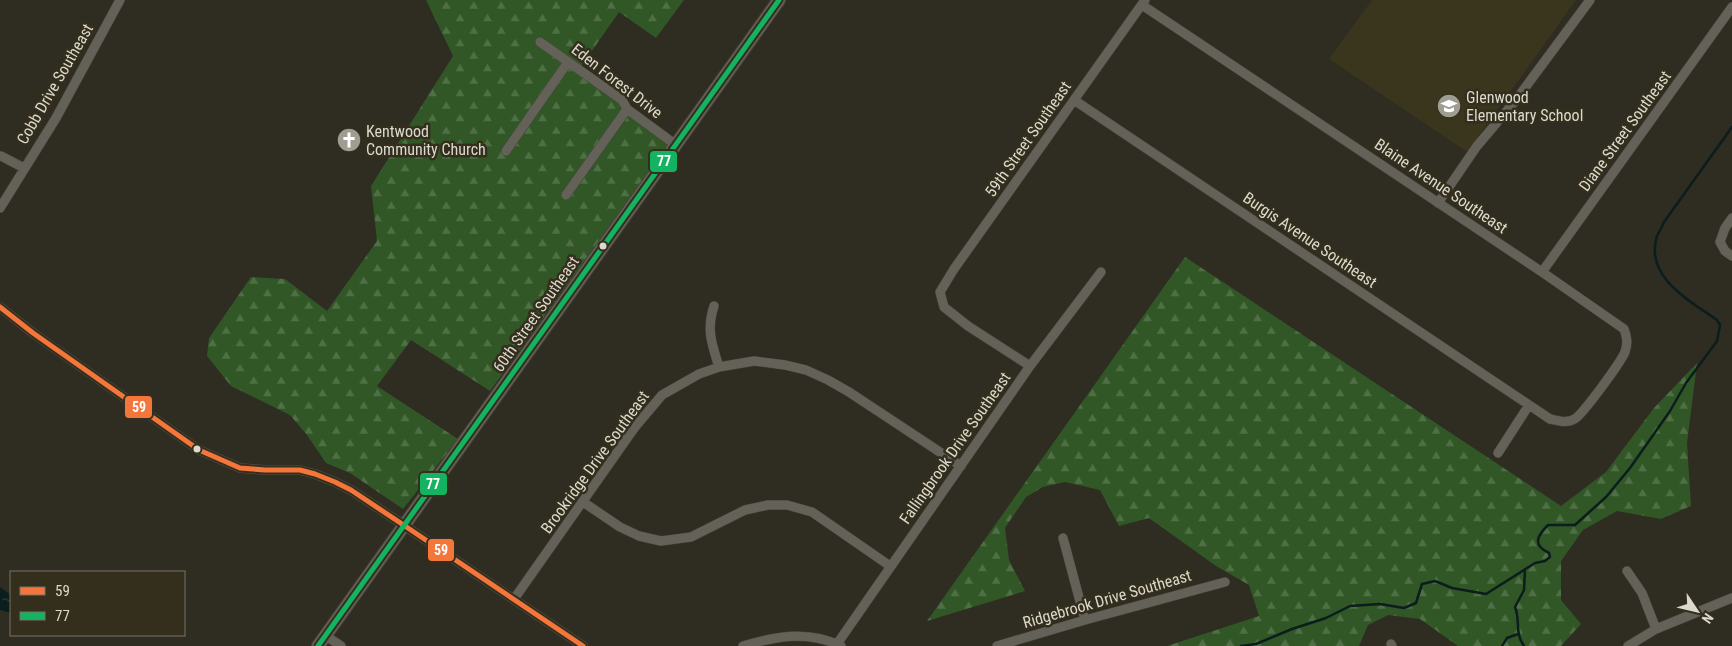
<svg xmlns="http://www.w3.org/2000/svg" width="1732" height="646" font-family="'Roboto Condensed',sans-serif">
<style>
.built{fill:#3a351d}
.forest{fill:url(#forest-firs)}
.water{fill:url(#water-ripples)}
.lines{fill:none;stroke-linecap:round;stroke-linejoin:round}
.stream{stroke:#0b1d1d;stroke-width:2.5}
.street-casing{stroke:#4a473e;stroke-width:10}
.secondary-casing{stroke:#4a473e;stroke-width:14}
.street{stroke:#646159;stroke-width:9}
.secondary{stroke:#646159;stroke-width:12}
.bus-1-casing{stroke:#342f1d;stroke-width:9}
.bus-2-casing{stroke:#342f1d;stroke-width:9}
.bus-1{stroke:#f5763a;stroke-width:5}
.bus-2{stroke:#13b361;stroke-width:5}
.bus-dot{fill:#dcd9ce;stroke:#342f1d;stroke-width:2}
.labels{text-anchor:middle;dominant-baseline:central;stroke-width:5;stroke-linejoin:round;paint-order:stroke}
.street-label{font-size:16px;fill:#dcd9ce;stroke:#342f1d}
.poi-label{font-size:16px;fill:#dcd9ce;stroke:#342f1d;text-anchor:start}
.line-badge{stroke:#342f1d;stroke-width:2}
.badge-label{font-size:14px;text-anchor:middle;font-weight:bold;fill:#fff}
</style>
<defs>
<pattern id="forest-firs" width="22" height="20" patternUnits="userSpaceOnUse" patternTransform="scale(1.25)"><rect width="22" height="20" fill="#325727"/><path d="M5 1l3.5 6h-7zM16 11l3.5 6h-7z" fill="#4f6f45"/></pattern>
<pattern id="water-ripples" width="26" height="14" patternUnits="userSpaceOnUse" patternTransform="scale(1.25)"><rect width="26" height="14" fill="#0b1d1d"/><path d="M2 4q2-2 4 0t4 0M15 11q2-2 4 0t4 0" fill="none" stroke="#2e3d3d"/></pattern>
</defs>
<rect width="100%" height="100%" fill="#2f2c22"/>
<path class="built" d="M1372,0H1576L1467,152L1329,59Z"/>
<path class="forest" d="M426,0H684L656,38L619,12L577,72L673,139L490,391L411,340L377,386L458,439L403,509L350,473L326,463L307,435L290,415L231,386L207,356L209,338L251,277L285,279L327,311L377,241L371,186L453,56Z
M1185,257L1561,506L1606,472L1654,408L1697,363L1687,443L1691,506L1661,519L1617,511L1583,530L1561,561V600L1581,624L1561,646H1458L1420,619L1388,615L1368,625L1359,646H1167L1259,616L1249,585L1216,566L1149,518L1119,526L1100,490L1065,482L1043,487L1026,497L1005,528L1009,560L1025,591L927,621Z"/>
<path class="water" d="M0,587L11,595V613L0,610Z"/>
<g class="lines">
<path class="stream" d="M1241,646L1256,644L1292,629L1326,618L1350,606L1380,604L1404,608L1416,603L1422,584L1435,581L1452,588L1486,594L1535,563L1545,561L1550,557L1549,553C1532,545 1537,536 1548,525H1575L1606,497L1630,468L1670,411L1686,383L1717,341L1720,325L1717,320C1690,301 1644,277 1657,236C1659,232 1662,227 1664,222L1732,127
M1502,646L1507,638L1518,634
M1524,646C1514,632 1521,622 1515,607L1524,590L1525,569"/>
<g class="street-casing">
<path id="street" d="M540,42L622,100L627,109L676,145
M1074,100L1550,419C1559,421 1568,424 1576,418C1585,411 1621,362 1625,352C1628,343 1627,337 1624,329L1542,272L1142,5
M506,151L568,62
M1,156L24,168
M566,195L627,109
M1438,203L1477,146L1516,100L1590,0
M0,208L56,118L120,0
M1732,218L1725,228L1720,242L1725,251L1732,256
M1542,272L1732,7
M714,306C706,330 712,344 719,367
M0,307L33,333L199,450L240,468L265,470H300L315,474L335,482L351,490L405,526L583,646
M1030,366L968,326L944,307L940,292L954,269L1145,0
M1498,453L1529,405
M583,502L620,527L639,536L661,541L691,537L745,510L768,505H787L812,512L890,566
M1063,538L1085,620
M1627,571L1642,593L1656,629
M514,599L635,427L662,395L699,374L719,367L754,361L785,365L806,370L828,380L849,392L961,466
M326,636L341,646
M837,644L1030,366L1101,272
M1391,644L1392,646
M743,646C777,636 808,630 841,646
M997,646L1085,620L1225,582
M1628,646L1656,629L1732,598"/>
</g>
<g class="secondary-casing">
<path id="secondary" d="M318,646L779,0"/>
</g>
<use href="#street" class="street"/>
<use href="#secondary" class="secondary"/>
<g class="bus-1-casing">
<path id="bus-1" d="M0,307L33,333L199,450L240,468L265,470H300L315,474L335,482L351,490L405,526L583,646"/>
</g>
<g class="bus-2-casing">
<path id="bus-2" d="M318,646L779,0"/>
</g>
<use href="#bus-1" class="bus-1"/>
<use href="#bus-2" class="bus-2"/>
</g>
<defs>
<g id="school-disc" transform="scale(1.25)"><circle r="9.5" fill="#9f9c92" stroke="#342f1d"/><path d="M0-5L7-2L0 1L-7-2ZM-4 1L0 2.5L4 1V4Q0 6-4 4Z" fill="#fff"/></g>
<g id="church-disc" transform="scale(1.25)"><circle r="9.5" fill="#9f9c92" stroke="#342f1d"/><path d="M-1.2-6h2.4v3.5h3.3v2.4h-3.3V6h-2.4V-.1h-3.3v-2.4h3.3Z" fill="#fff"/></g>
</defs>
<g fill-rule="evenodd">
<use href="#school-disc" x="1449" y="106"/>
<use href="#church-disc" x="349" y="140"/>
</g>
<g class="bus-dot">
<circle cx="603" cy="246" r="4.5"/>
<circle cx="197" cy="449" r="4.5"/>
</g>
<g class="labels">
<g class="street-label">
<text transform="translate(617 81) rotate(38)">Eden Forest Drive</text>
<text transform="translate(55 84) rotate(-60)">Cobb Drive Southeast</text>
<text transform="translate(1625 131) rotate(-54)">Diane Street Southeast</text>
<text transform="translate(1028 139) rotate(-55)">59th Street Southeast</text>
<text transform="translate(1441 186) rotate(34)">Blaine Avenue Southeast</text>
<text transform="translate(1310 240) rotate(34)">Burgis Avenue Southeast</text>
<text transform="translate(536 314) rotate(-55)">60th Street Southeast</text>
<text transform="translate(955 448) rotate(-55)">Fallingbrook Drive Southeast</text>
<text transform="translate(595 462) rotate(-54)">Brookridge Drive Southeast</text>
<text transform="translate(1107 599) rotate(-16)">Ridgebrook Drive Southeast</text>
</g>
<g class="poi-label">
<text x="1466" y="97">Glenwood<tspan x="1466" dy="18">Elementary School</tspan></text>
<text x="366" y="131">Kentwood<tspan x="366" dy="18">Community Church</tspan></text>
</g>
</g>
<g class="line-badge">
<rect x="649" y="150" width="29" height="23" rx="5" fill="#13b361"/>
<rect x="124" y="395" width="29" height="24" rx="5" fill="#f5763a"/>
<rect x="419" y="472" width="29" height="24" rx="5" fill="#13b361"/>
<rect x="427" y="538" width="28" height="24" rx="5" fill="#f5763a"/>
</g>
<g class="badge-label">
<text x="664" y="166">77</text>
<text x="139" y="412">59</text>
<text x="433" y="489">77</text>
<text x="441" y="555">59</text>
</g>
<rect x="10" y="571" width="175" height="65" fill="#342f1d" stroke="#777364"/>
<rect x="20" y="587" width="25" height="8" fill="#f5763a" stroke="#777364"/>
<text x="55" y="596" font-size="15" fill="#dcd9ce">59</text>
<rect x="20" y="612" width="25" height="8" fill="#13b361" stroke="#777364"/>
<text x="55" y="621" font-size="15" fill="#dcd9ce">77</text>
<g transform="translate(1697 611) rotate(125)" stroke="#342f1d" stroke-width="4" paint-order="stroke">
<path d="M0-4L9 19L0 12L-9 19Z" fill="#dcd9ce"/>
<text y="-8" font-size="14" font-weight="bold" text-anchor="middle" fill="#dcd9ce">N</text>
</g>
</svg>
